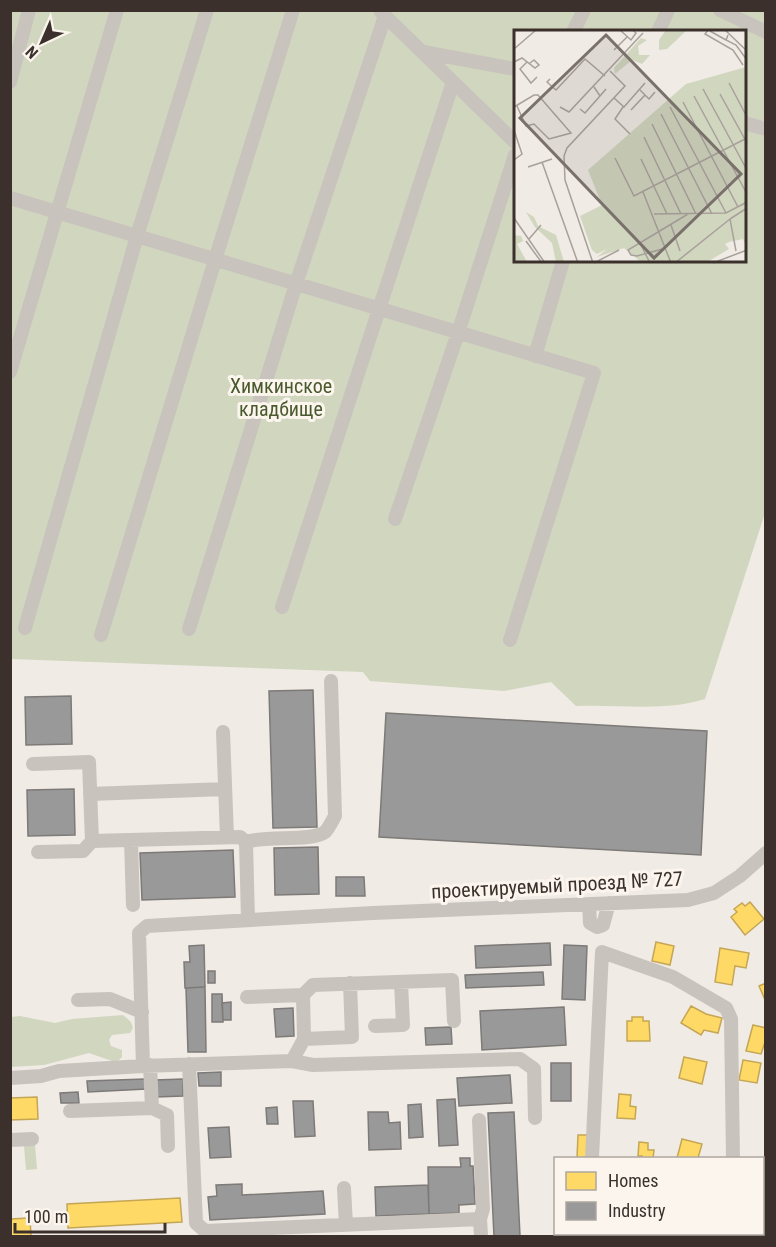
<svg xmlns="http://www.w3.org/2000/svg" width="776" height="1247" font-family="'Roboto Condensed',sans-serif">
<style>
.green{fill:#d1d6bf;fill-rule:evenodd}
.homes{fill:#ffd966;stroke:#c4a654;stroke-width:1.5}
.industry{fill:#999;stroke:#7d7a78;stroke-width:1.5}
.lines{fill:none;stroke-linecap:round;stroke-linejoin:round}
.minor{stroke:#c9c3be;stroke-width:14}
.labels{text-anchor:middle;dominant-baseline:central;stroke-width:6;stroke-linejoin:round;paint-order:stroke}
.park-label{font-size:20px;fill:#4a5a2e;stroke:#fbf5ee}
.street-label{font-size:20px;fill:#3b302b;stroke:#fbf5ee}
.inset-road{fill:none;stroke:#a8a09b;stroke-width:1.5}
.view{fill:#7a716c;fill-opacity:0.15;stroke:#7a716c;stroke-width:3}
.inset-edge{fill:none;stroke:#3b302b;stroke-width:3}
</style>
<rect width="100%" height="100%" fill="#f0ebe5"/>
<path class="green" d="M11,11H765V513L705,699C664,712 618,704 576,706L551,682L504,691L370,681L363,672L11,659ZM515,32H744V261H515Z
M123,1015L131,1022L133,1028L130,1033L112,1035L109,1040L111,1046L122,1050V1057L118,1061H112L89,1053L44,1065L11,1067V1017L20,1016L55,1023L72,1019Z
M35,1145L37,1169L26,1170L24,1146Z"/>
<path class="homes" d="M750,902L764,919L745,935L731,917L737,912L734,909L742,903L745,906Z
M656,942L674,946L670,965L652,961Z
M720,948L749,953L746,968L735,966L732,985L715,982Z
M766,983V1002L759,986Z
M691,1006L706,1014L722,1018L718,1033L704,1030L701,1035L681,1023Z
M632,1017H643V1021H649L650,1041H627V1021H632Z
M753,1025L766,1028V1039L761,1054L746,1051Z
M684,1057L707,1062L702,1084L679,1078Z
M743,1060L761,1063L757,1083L739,1080Z
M619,1094L631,1095L630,1106L636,1107L635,1119L617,1118Z
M37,1097L38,1119L10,1120V1098Z
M578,1135H588L587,1158H577Z
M682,1139L702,1144L698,1158H677Z
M639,1142L648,1143V1150H654L653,1158H642V1156H638Z
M180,1198L182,1222L68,1228L67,1204Z
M30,1218L31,1236H10V1219Z"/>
<path class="industry" d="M313,690L317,827L273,828L269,691Z
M71,696L72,744L26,745L25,697Z
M386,713L707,731L701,855L379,837Z
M74,789L75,835L28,836L27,790Z
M318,847L319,894L275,895L274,848Z
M233,850L235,897L142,900L140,853Z
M336,877H364L365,896H336Z
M550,943L551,965L476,968L475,946Z
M204,945L205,987L185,988L184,962H190L189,946Z
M564,945L587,946L585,1000L562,999Z
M208,971H215V983H208Z
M543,972L544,985L466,988L465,975Z
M205,987L206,1052H188L186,988Z
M212,994H222L223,1022H212Z
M231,1002V1020H223L222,1003Z
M564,1007L566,1045L482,1050L480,1011Z
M293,1008L294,1036L276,1037L274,1009Z
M451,1027L452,1044L426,1045L425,1028Z
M551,1063H571V1101H551Z
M221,1072V1086H199L198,1073Z
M510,1075L512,1103L459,1106L457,1078Z
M145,1079L146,1089L88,1092L87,1081Z
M183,1079V1096L156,1097L155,1080Z
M78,1092L79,1103H61L60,1093Z
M455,1099L458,1145L439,1146L437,1100Z
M293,1101H313L315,1136L295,1137Z
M421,1104L423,1137L409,1138L408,1105Z
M277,1107L278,1124H267L266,1108Z
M368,1112H388L389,1123L400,1122L401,1149L369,1150Z
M514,1112L520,1236H494L488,1113Z
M229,1127L231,1157L210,1158L208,1128Z
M460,1158H470V1166H473L475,1204L459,1205V1213L429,1214L428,1167H461Z
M242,1184V1195L323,1191L325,1214L210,1220L208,1197L217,1196L216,1185Z
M428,1185L429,1214L376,1216L375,1187Z"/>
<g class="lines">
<path class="minor" d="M720,10L766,32
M381,12L515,142
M573,32L584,10
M658,32L668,10
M423,52L515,69
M10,82L29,10
M744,123L766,129
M10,198L594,373L510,640
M535,356L563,261
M10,372L117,10
M395,519L458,333L515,155
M282,607L453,82
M25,628L137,236L207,10
M189,629L296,284L385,16
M101,635L215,260L293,10
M223,732L227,837
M33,764L89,762L92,841
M90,794L225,789
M131,840L133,905
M246,842C266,835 312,842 325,832C329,828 332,821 335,816L331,681
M38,852L83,851L92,841L240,837L246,842L248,920
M589,904L590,923L597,927L603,925L609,903
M303,995L313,985L452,980L454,1021
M247,997L303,995L304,1039L292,1061
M78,1000L110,999L142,1012
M375,1026L403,1025L401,982
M304,1039L352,1037L350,983
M189,1064L196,1223L205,1231L480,1219L481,1236
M150,1065L152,1108L167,1115L168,1146
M143,1066L139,933L147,926L373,913L688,900L714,893L740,876L766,853
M10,1078L41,1076L59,1071L143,1066L292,1061L313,1065L520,1059L534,1069L535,1118
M70,1111L152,1108
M479,1120L483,1209L480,1219
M10,1140L32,1139
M592,1158L602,952L673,977L726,1008L731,1019L733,1158
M762,1181L766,1182
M344,1188L346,1225
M588,1236V1234
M763,1236L766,1230"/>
</g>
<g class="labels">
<g class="park-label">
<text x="281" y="386">Химкинское<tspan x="281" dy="23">кладбище</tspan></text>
</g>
<g class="street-label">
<text transform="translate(557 885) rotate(-3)">проектируемый проезд № 727</text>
</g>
</g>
<g transform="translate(514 30)">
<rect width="232" height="232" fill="#f0ebe5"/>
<path d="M152,0H173L153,19L145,20V10ZM127,8L133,10L124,16L125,25H136L128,34L118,30L101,44L100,38ZM232,37V216L229,209L215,212L211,214L215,219L193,232H127L110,218L83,227L93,219L83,224L78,220L66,186L88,175L74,140L172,54ZM12,182L20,187L24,196L42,205L50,232H42L38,213L21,197ZM0,205L7,206L9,211L3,214L13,232H0Z" fill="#d1d6bf"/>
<path class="inset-road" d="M106,0L117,10L122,3L119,0M194,0L191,4L219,20L229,35M211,0L233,21M196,1L212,10M214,5L212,10L222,15L233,30M0,19L22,0M100,20L113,7M0,32L8,28L21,38L25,35L20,30L16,33M13,32L6,39L17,53L23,47M36,49L33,52L42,60L71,29L91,46M215,53L233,87M80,57L86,66L92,59M189,59L233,140M126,60L135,69L141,62M206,64L233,113M180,66L233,164M100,68L110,77L131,53M169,72L224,177M0,77L20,65H24L57,103L35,109L20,94L12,96L3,76M46,77L55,82L129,3M109,77L101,89L116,104M156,77L212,183M66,79L71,83L86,66M117,80L131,65M147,84L198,184M138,94L182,184M0,100L8,124L0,130M130,107L167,184M101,128L120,166L233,108M127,129L153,184M28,132L64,233M14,137L38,129M129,162L157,233M140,184L212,183L233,172M0,188L31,233M216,189L233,178M157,195L166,221M15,209L27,195M12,211L28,233M126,213L136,233M152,218L123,226L117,225L114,220L174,184M79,233L51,150L50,126L53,118L111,56L96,41M80,233L105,220M161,233L216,189L222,221M199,233L233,220"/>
<path class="view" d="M92,5L227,144L140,228L6,88Z"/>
<rect width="232" height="232" class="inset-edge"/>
</g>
<rect width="776" height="1247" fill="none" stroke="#3b302b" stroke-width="24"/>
<rect x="554" y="1157" width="210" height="78" fill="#fbf5ee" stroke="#aea6a0" stroke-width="1.5"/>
<rect x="566" y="1172" width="30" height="18" fill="#ffd966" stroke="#aea6a0" stroke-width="1.5"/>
<text x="608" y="1187" font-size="18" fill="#3b302b">Homes</text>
<rect x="566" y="1202" width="30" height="18" fill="#999999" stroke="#aea6a0" stroke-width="1.5"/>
<text x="608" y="1217" font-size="18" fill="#3b302b">Industry</text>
<g transform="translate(42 42) rotate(224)" stroke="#fbf5ee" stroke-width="4.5" paint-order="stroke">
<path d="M0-4.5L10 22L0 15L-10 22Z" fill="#3b302b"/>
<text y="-9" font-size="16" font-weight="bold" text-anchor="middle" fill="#3b302b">N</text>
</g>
<path d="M15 1223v9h150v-9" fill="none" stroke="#3b302b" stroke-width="3"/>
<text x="24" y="1223" font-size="18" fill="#3b302b" stroke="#fbf5ee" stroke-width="4.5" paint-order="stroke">100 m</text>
</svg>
